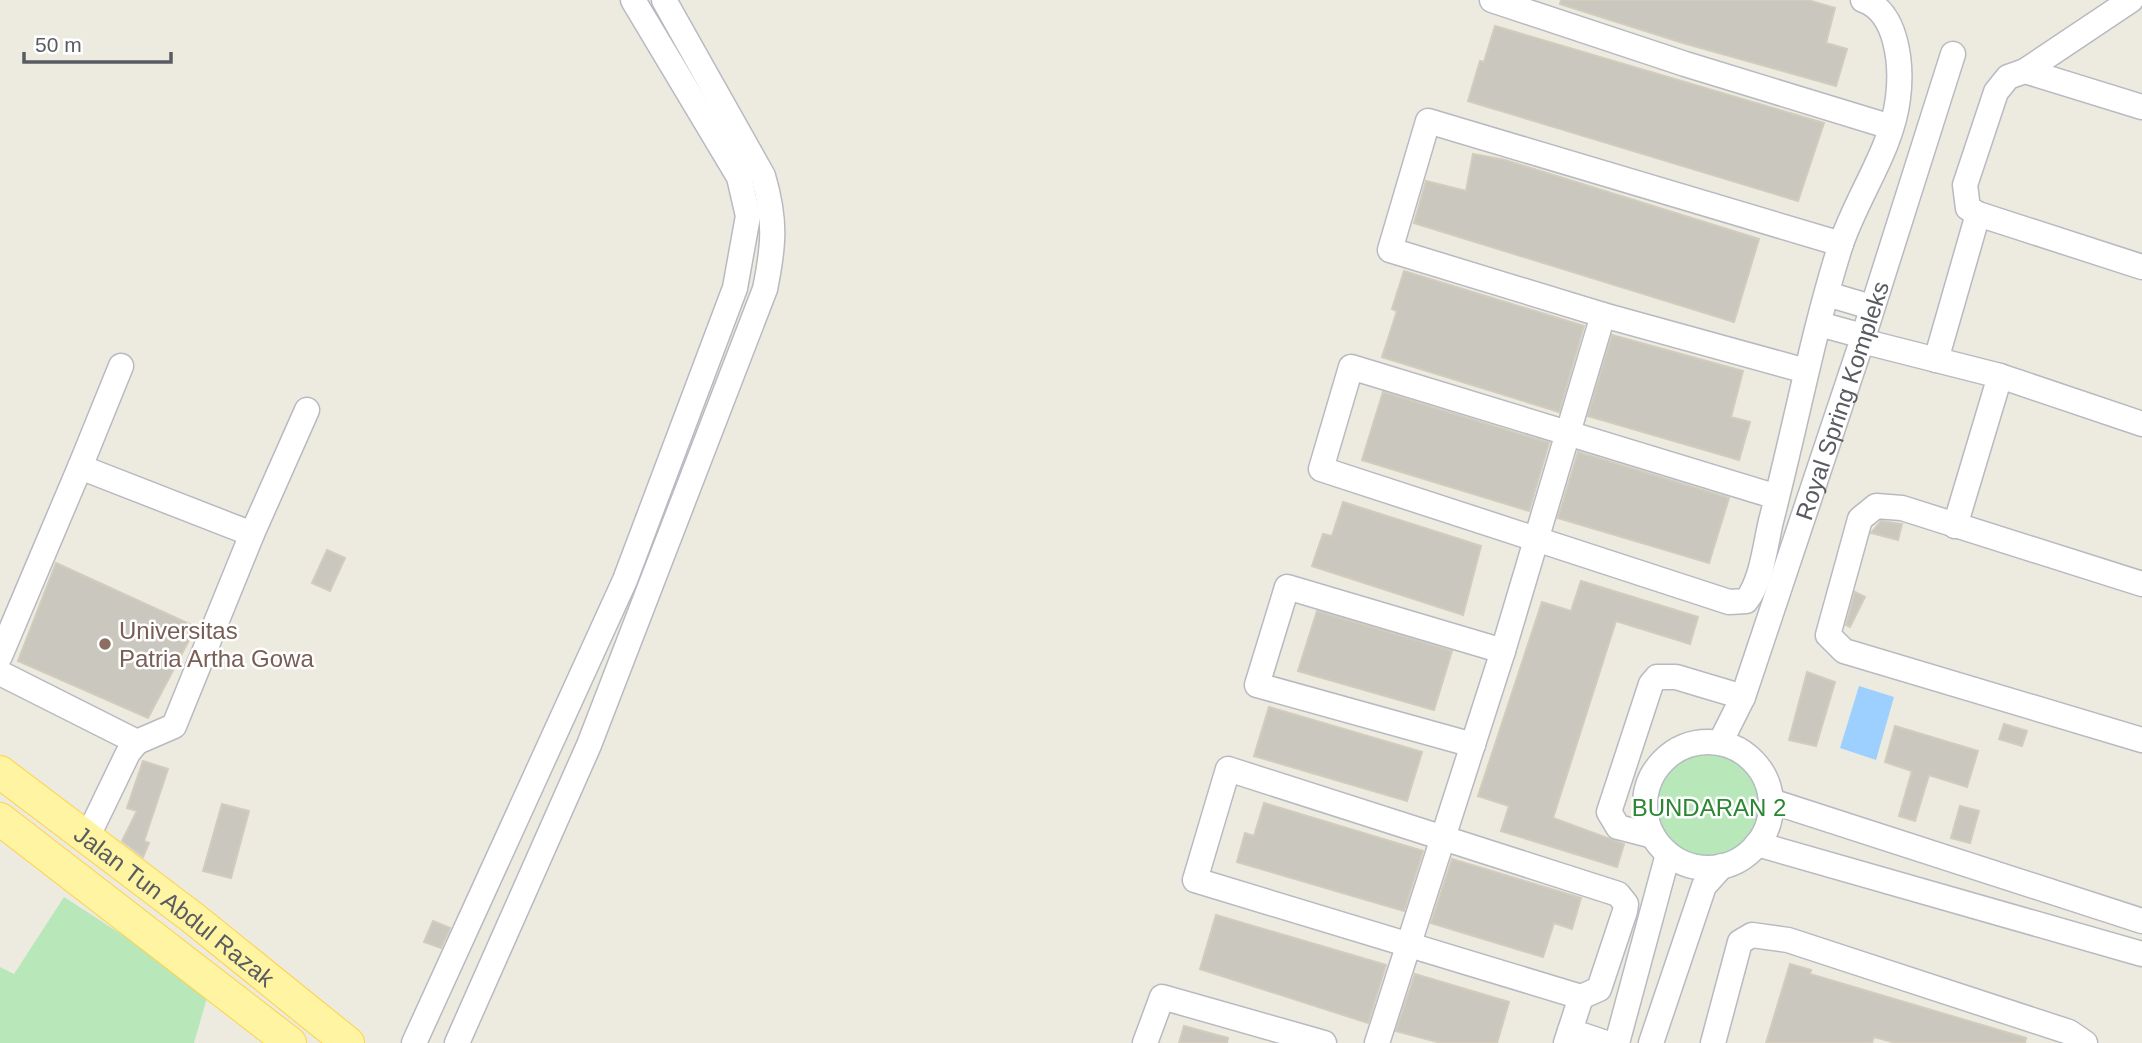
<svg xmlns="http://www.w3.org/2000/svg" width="2142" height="1043" font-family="Helvetica,sans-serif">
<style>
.green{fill:#b8e8ba}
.water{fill:#9dd0ff}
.building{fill:#cac7be;stroke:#d2ccbd;stroke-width:2}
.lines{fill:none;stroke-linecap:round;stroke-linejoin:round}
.minor-casing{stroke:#b7bac0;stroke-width:27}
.major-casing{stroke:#ffd246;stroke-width:34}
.minor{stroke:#fff;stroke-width:24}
.major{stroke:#fff4a2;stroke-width:32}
.education-dot{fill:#8d6e63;stroke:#fff;stroke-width:2.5}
.labels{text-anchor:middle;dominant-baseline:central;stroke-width:5;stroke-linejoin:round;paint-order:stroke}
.street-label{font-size:24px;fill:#585c62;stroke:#fff}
.education-label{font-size:24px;fill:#785e54;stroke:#fff;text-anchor:start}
.park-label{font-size:24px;fill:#2c8633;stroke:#fff}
</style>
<rect width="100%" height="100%" fill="#edeadf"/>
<path class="green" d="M1650 804a57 57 0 1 1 114 0a57 57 0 1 1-114 0Z
M64,897L209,991L194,1043H0V967L14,974Z"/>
<path class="water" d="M1859,686L1894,697L1876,760L1840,748Z"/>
<path class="building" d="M1561,0H1808L1835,8L1826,43L1847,49L1836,86L1683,43L1560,4Z
M1495,26L1824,123L1798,201L1468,101L1480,61L1484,62Z
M1473,154L1505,160L1759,239L1734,322L1414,223L1426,181L1466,191Z
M1404,271L1584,326L1559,412L1382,357L1397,311L1392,309Z
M1612,335L1743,371L1731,417L1750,422L1739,460L1588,416Z
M1383,392L1549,443L1529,511L1362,460Z
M1578,452L1729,498L1709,563L1558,518Z
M1343,502L1481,546L1463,615L1312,566L1323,534L1332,536Z
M1881,521L1902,524L1898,540L1871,533Z
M327,550L345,558L330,591L312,583Z
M56,563L196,627L148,718L18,661Z
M1581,581L1698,617L1690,644L1616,621L1553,818L1624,844L1617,867L1501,831L1509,806L1478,796L1542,602L1571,611Z
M1855,592L1865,597L1850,627L1846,625Z
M1317,611L1452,651L1434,710L1298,671Z
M1807,672L1835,682L1816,746L1789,740Z
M1269,707L1422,752L1407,801L1254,756Z
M2004,724L2027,731L2022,746L1999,739Z
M1895,726L1978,751L1967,787L1929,775L1915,821L1899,816L1912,771L1885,762Z
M143,761L168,769L144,841L149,843L143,857L122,841L137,811L127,808Z
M1264,803L1423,851L1404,911L1237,862L1245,833L1254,836Z
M222,804L249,811L231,878L203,871Z
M1960,806L1979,811L1970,843L1951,838Z
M1452,859L1581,898L1572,929L1554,923L1543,957L1431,923Z
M1216,915L1386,965L1368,1023L1200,969Z
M433,921L450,928L441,948L424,942Z
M1790,964L1811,970L1810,974L2026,1038L2025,1043H1896L1874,1037L1872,1043H1766Z
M1415,974L1509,1002L1497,1043H1441L1396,1031Z
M1184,1026L1228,1038L1227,1043H1179Z"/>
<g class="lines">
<g class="minor-casing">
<g id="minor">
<path d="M1492,0L1685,64L1891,127"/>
<path d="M2025,71L2131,0"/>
<path d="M2142,107L2025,71L2008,77L1996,92L1965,185L1968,208L1978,214L2142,267"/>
<path d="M1827,294L1871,307"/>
<path d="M1819,324L1863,336"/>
<path d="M1862,341L2000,376L2142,424"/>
<path d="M1936,360L1978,214"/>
<path d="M1806,371L1603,315L1390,250L1428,121L1841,244"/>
<path d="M80,467L121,366"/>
<path d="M1777,497L1351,367L1321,469L1729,602L1746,601C1762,581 1765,546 1771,521C1795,429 1812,336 1840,247C1856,197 1892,150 1898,98C1902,66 1898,12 1863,0"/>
<path d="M1955,526L2000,376"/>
<path d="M252,534L307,410"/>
<path d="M2142,584L1902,508L1876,506L1860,519L1828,635L1844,651L2142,740"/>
<path d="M0,656L80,467L252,534L174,726L137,742"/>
<path d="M0,673L137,742L128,753L87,838"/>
<circle cx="1708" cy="805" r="63"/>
<path id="s1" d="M1720,743L1743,697L1862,341L1953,54"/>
<path d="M1473,745L1257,685L1287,587L1503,651"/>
<path d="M1228,769L1618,894L1626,904L1625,911L1599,989L1581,997L1195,880Z"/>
<path d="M1771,801L2142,921"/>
<path d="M1653,836L1618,827L1609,812L1651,684L1657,677H1676L1743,697"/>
<path d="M1757,844L2142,954"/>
<path d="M1570,1031L1606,1043"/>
<path d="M414,1043L625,580L735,288L748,216L739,177L633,0"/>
<path d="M457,1043L589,745L765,289C774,245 776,220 763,176L664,0"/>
<path d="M1145,1043L1162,997L1324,1043"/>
<path d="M1377,1043L1503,651L1603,315"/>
<path d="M1566,1043L1581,997"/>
<path d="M1617,1043L1668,854"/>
<path d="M1651,1043L1704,886L1722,866"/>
<path d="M1713,1043L1740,942L1752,935L1788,940L2069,1032L2085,1043"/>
</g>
</g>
<g class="major-casing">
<g id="major">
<path id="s2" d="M0,772L193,918L348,1043"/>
<path d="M0,819L290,1043"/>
</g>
</g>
<use href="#minor" class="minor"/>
<use href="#major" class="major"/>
</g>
<circle class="education-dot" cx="105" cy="644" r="7"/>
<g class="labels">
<g class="street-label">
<text stroke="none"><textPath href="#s1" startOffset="364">Royal Spring Kompleks</textPath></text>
<text stroke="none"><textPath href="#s2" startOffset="220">Jalan Tun Abdul Razak</textPath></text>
</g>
<g class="education-label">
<text x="119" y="630">Universitas<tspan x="119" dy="28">Patria Artha Gowa</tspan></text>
</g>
<g class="park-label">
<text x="1709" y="807">BUNDARAN 2</text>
</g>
</g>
<path d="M24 52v10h147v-10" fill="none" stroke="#585c62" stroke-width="3.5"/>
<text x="35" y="52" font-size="21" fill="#585c62" stroke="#ffffff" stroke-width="5" paint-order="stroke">50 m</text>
</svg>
